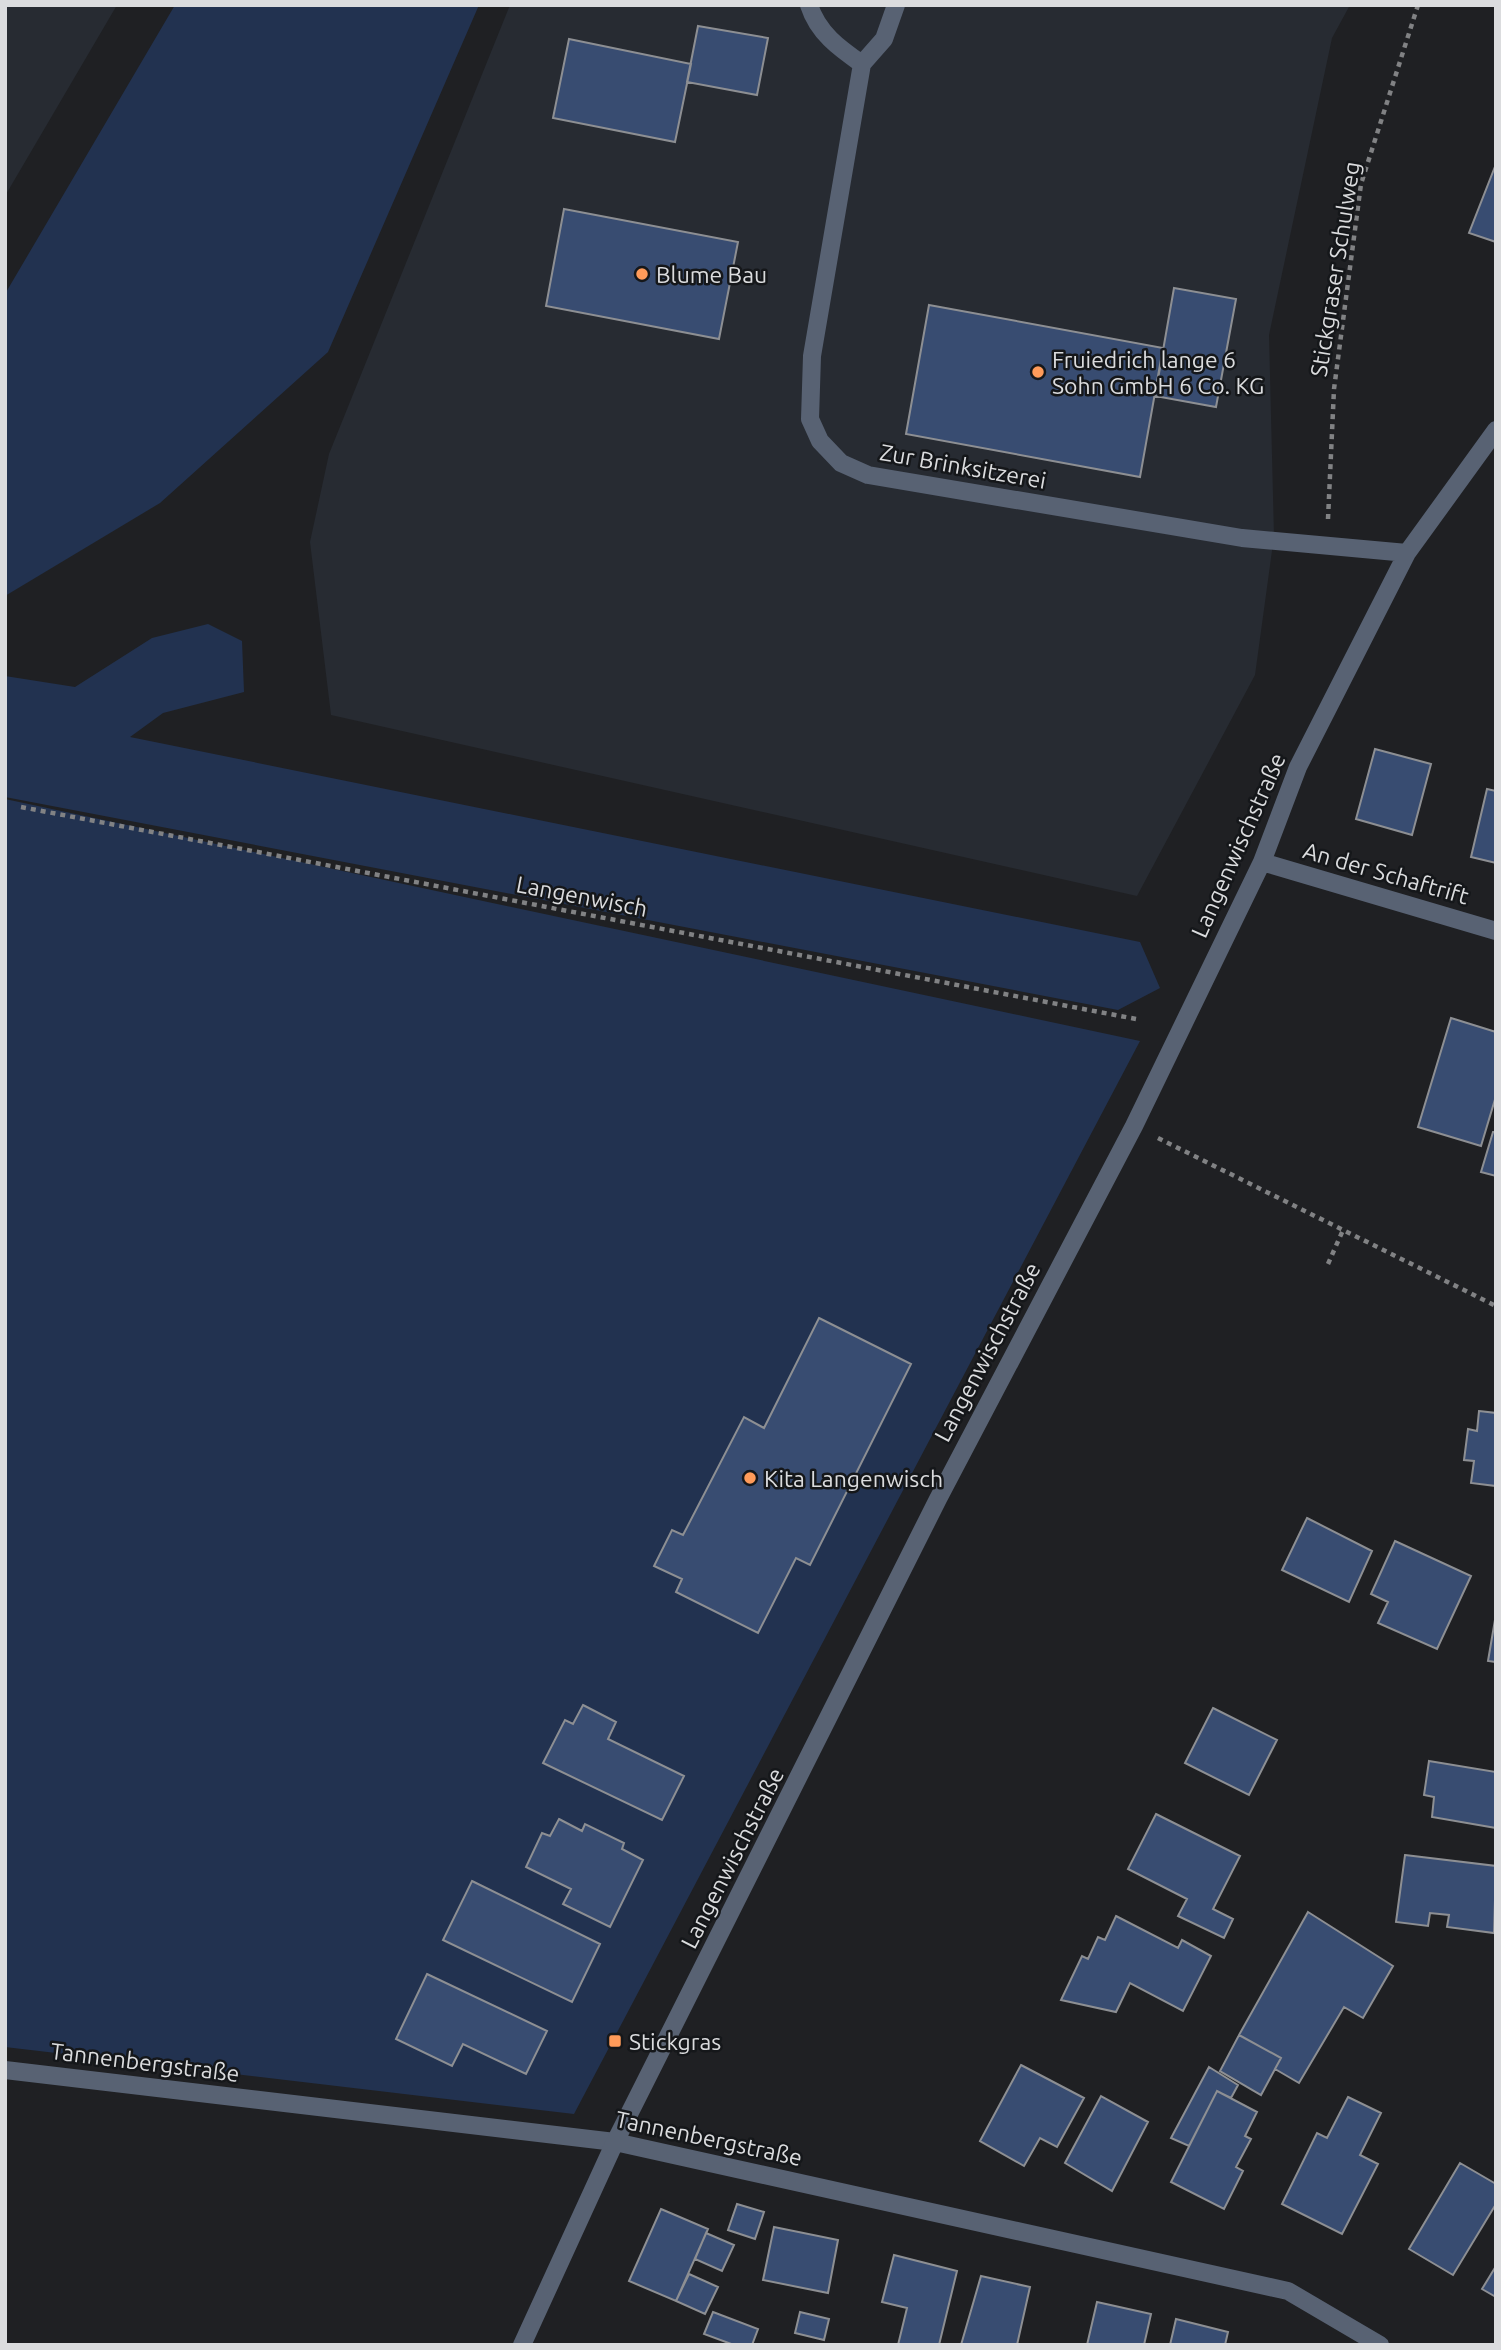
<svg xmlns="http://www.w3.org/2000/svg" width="1501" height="2350" font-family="Ubuntu,sans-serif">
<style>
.built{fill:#272b32}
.green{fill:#223250}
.building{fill:#384c71;stroke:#8d8f93;stroke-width:2}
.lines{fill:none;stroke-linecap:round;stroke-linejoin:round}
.path{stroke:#818284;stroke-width:4.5;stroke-dasharray:5 5;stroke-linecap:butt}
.lane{stroke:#586273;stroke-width:18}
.street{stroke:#586273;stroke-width:18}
.poi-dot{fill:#ff9b5a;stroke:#15171a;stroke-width:2.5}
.labels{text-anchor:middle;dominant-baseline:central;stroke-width:5;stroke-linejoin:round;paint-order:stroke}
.street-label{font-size:23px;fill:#dbdcde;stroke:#15171a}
.poi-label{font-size:23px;fill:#dbdcde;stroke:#15171a;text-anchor:start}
</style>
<rect width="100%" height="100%" fill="#1f2023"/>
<path class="built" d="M5,5H117L5,196Z
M510,5H1350L1332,38L1269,335L1274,536L1255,675L1137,896L331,715L310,542L329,454Z"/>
<path class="green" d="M175,5H479L328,352L160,503L5,596V294Z
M208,624L242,641L244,692L163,713L130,737L1140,942L1160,988L1118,1010L5,797V676L75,687L152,638Z
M5,799L1140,1041L574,2114L5,2047Z"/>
<path class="building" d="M698,26L768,38L757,95L687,82Z
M569,39L691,64L675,142L553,118Z
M1496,164V242L1469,233Z
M564,209L738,242L719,339L546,306Z
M1174,288L1236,299L1216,407L1155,396Z
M929,305L1163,348L1140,477L906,434Z
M1375,749L1431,764L1412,835L1356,819Z
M1487,789L1496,791V863L1471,857Z
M1451,1018L1496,1032V1096L1481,1146L1418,1127Z
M1493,1132H1496V1176L1481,1172Z
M819,1318L911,1364L810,1565L796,1558L758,1633L676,1592L682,1579L654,1566L672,1530L683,1535L744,1417L764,1428Z
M1479,1411L1496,1413V1486L1471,1483L1474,1461L1464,1460L1468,1429L1477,1431Z
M1307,1518L1372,1551L1349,1602L1282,1570Z
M1395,1541L1471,1576L1437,1649L1378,1623L1388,1602L1371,1594Z
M1496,1614V1662L1488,1661Z
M583,1705L616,1722L608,1739L684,1776L662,1820L543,1763L565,1720L573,1724Z
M1213,1708L1277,1740L1249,1795L1185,1763Z
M1429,1761L1496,1772V1828L1432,1817L1434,1797L1424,1795Z
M1156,1814L1240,1856L1213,1909L1233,1919L1224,1938L1178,1916L1187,1899L1128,1869Z
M559,1819L582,1831L585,1824L624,1843L622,1849L643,1860L610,1927L563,1904L571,1889L526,1867L542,1833L550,1836Z
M1405,1855L1496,1866L1494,1933L1447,1927L1449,1915L1430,1913L1428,1926L1396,1922Z
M472,1881L600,1944L572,2002L443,1940Z
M1308,1912L1393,1966L1363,2018L1344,2007L1299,2083L1275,2069L1281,2058L1239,2035Z
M1116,1916L1178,1948L1182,1940L1211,1956L1183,2011L1130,1983L1116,2012L1061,2000L1082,1956L1088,1959L1098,1937L1105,1940Z
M427,1974L547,2031L526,2074L463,2044L452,2066L396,2039Z
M1239,2035L1281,2058L1261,2095L1220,2071Z
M1021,2065L1084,2098L1057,2147L1040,2138L1024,2166L980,2141Z
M1209,2067L1238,2085L1231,2098L1217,2091L1189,2146L1171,2138Z
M1217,2091L1257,2112L1245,2136L1251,2139L1236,2167L1243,2171L1224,2209L1171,2182Z
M1101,2096L1148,2122L1112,2191L1065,2163Z
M1348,2097L1381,2113L1360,2155L1378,2164L1342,2234L1282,2204L1317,2133L1327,2138Z
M1460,2163L1496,2184V2204L1453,2275L1409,2249Z
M737,2204L764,2212L755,2239L728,2230Z
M661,2209L708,2229L676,2301L629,2281Z
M774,2227L838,2240L828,2293L763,2280Z
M706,2233L734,2245L722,2271L695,2259Z
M894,2255L957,2271L939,2345H898L907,2308L882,2302Z
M1496,2266V2297L1482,2289Z
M689,2274L718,2287L705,2314L676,2301Z
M981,2276L1030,2287L1017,2345H961Z
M1097,2302L1151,2314L1144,2345H1087Z
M713,2312L758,2329L752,2345H734L704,2334Z
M800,2312L829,2319L824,2340L795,2333Z
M1176,2319L1228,2332L1225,2345H1170Z"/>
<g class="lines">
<path class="path" d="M1328,519L1334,389L1361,184L1418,5
M21,807L1136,1019
M1158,1138L1496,1306
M1328,1264L1343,1230"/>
<path class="lane" d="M5,2070L615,2142"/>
<path class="street" d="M809,5C818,33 839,48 862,64
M896,5L884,39L862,64L812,356L810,419L820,441L841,463L868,475L1242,538L1407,553
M1262,862L1496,931
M615,2142L1288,2291L1380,2345
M522,2345L615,2142L938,1499L1134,1126L1262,862L1298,767L1407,553L1496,430"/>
</g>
<g class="poi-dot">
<circle cx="642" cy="274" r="7"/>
<circle cx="1038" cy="372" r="7"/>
<circle cx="750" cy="1478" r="7"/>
<rect x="608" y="2034" width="14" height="14" rx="3.5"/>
</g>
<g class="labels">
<g class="street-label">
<text transform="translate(1335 269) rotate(-81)">Stickgraser Schulweg</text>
<text transform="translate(963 466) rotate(10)">Zur Brinksitzerei</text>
<text transform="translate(1238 845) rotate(-66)">Langenwischstraße</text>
<text transform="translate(1386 873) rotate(16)">An der Schaftrift</text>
<text transform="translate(582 896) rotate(11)">Langenwisch</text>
<text transform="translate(987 1352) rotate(-62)">Langenwischstraße</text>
<text transform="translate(732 1858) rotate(-63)">Langenwischstraße</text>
<text transform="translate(145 2062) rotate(7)">Tannenbergstraße</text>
<text transform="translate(709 2138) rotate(12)">Tannenbergstraße</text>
</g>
<g class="poi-label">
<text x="656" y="274">Blume Bau</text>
<text x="1052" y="359">Fruiedrich lange 6<tspan x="1052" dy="26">Sohn GmbH 6 Co. KG</tspan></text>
<text x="764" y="1478">Kita Langenwisch</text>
<text x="629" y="2041">Stickgras</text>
</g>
</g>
<rect width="1501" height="2350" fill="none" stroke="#dbdcde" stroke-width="14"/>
</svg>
